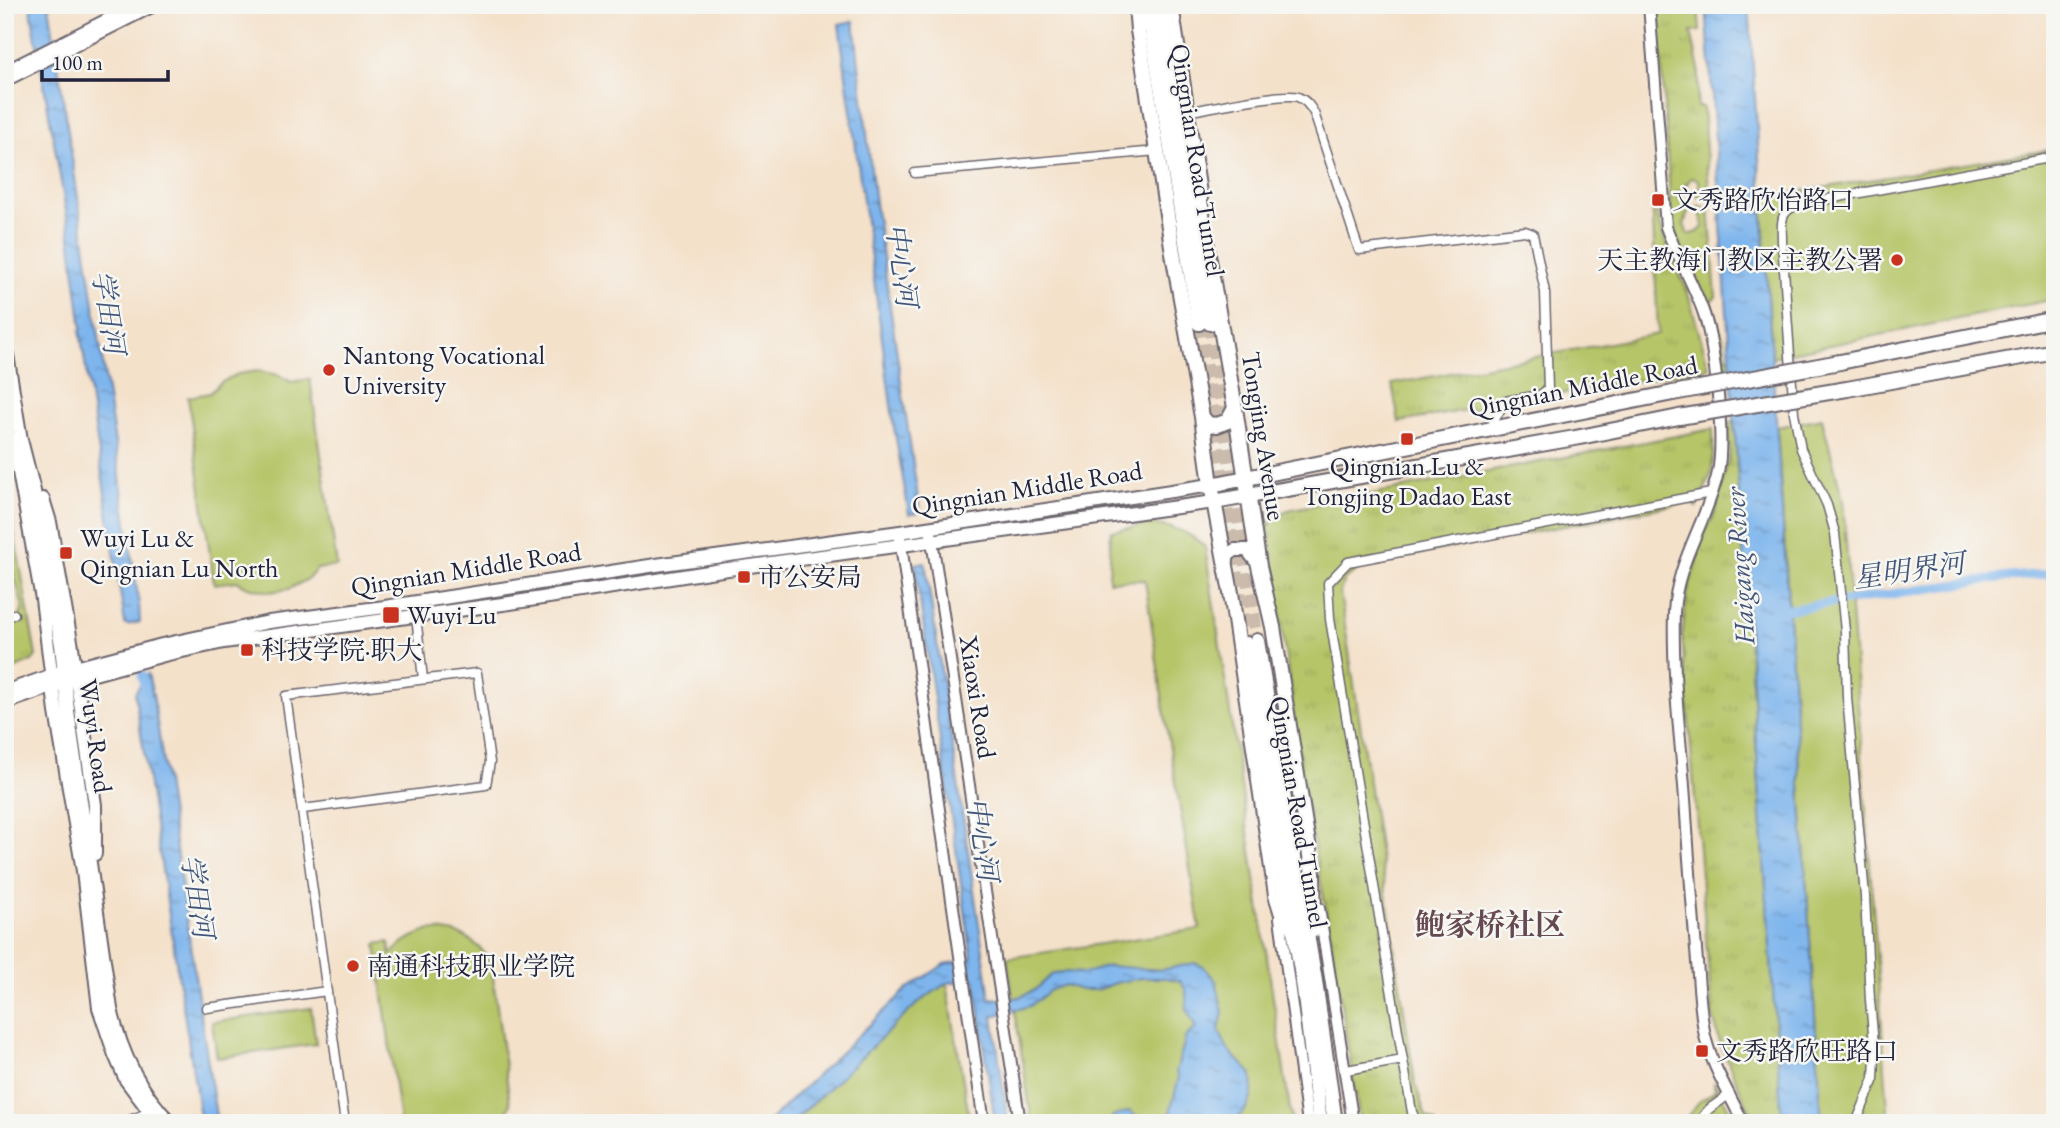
<svg xmlns="http://www.w3.org/2000/svg" width="2060" height="1128" font-family="'EB Garamond','Noto Serif SC',serif">
<style>
.grass{fill:url(#grass-tufts);stroke:#6c7452;stroke-width:2}
.park{fill:#b6c568;stroke:#6c7452;stroke-width:2}
.water{fill:url(#water-ripples);stroke:#506c94;stroke-width:2}
.lines{fill:none;stroke-linecap:round;stroke-linejoin:round}
.canal{stroke:#7eb5ed;stroke-width:9}
.trunk-tunnel{stroke:#cabbad;stroke-width:14;stroke-dasharray:14 7;stroke-linecap:butt}
.minor-casing{stroke:#6c656d;stroke-width:11}
.tertiary-casing{stroke:#6c656d;stroke-width:14}
.secondary-casing{stroke:#6c656d;stroke-width:16}
.primary-casing{stroke:#6c656d;stroke-width:18}
.trunk-casing{stroke:#6c656d;stroke-width:18}
.minor{stroke:#fff;stroke-width:8}
.tertiary{stroke:#fff;stroke-width:10}
.secondary{stroke:#fff;stroke-width:12}
.primary{stroke:#fff;stroke-width:14}
.trunk{stroke:#fff;stroke-width:14}
.primary-bridge-casing{stroke:#6c656d;stroke-width:18;stroke-linecap:butt}
.primary-bridge{stroke:#fff;stroke-width:14}
.poi-dot{fill:#c8321e;stroke:#f6f6f2;stroke-width:2.5}
.labels{text-anchor:middle;dominant-baseline:central;stroke-width:5;stroke-linejoin:round;paint-order:stroke}
.street-label{font-size:26px;fill:#22223b;stroke:#f6f6f2}
.poi-label{font-size:26px;fill:#22223b;stroke:#f6f6f2;text-anchor:start}
.water-label{font-size:28px;font-style:italic;fill:#425579;stroke:#f6f6f2}
.quarter-label{font-size:30px;font-weight:bold;fill:#664951;stroke:#f6f6f2}
</style>
<defs>
<pattern id="grass-tufts" width="24" height="20" patternUnits="userSpaceOnUse" patternTransform="scale(1.75)"><rect width="24" height="20" fill="#b6c568"/><path d="M3 7l-1-3M5 7V3M7 7l1-3M15 17l-1-3M17 17v-4M19 17l1-3" fill="none" stroke="#9ca95b"/></pattern>
<pattern id="water-ripples" width="26" height="14" patternUnits="userSpaceOnUse" patternTransform="scale(1.75)"><rect width="26" height="14" fill="#7eb5ed"/><path d="M2 4q2-2 4 0t4 0M15 11q2-2 4 0t4 0" fill="none" stroke="#6793c1"/></pattern>
</defs>
<rect width="100%" height="100%" fill="#f6f6f2"/>
<filter id="ink" filterUnits="userSpaceOnUse"><feTurbulence type="fractalNoise" baseFrequency=".0143" numOctaves="2"/><feDisplacementMap in="SourceGraphic" scale="14" xChannelSelector="R" yChannelSelector="G"/><feConvolveMatrix kernelMatrix="1 2 1 2 8 2 1 2 1" color-interpolation-filters="sRGB"/></filter>
<filter id="wash" filterUnits="userSpaceOnUse"><feTurbulence type="fractalNoise" baseFrequency=".00686" numOctaves="4" result="noise"/><feDisplacementMap in="SourceGraphic" scale="28" xChannelSelector="R" yChannelSelector="G"/><feGaussianBlur stdDeviation="1.57" result="paint"/><feColorMatrix in="noise" values="0 0 0 0 0 0 0 0 0 0 0 0 0 0 0 0 0 1.4 0 .05"/><feComposite in="paint" operator="in"/></filter>
<g filter="url(#wash)">
<rect width="100%" height="100%" fill="#f4e1ca"/>
<path class="grass" d="M1658,5H1698L1700,31L1691,32L1699,69L1697,107H1703L1709,192L1702,198H1699L1695,190H1699V180L1691,178L1682,191L1676,192L1680,200L1687,202L1690,206L1684,224L1688,235L1698,232L1704,226L1698,206L1709,208L1716,297L1711,301L1723,338L1726,357H1730L1731,365L1721,367L1714,327L1703,296L1680,247L1671,213Z
M1652,197L1664,238L1687,290L1709,368L1399,422L1392,384L1658,334Z
M1734,421L1782,1123H1755L1720,1044L1712,1013L1682,637L1687,594L1703,537L1716,511L1730,452L1728,423Z
M1713,429C1714,466 1714,474 1696,507L1692,503H1684L1397,558L1365,565L1344,579L1340,593L1415,1083L1426,1117L1437,1123H1360L1329,927L1306,804L1268,527C1272,518 1280,513 1288,510Z
M5,480L36,656L32,661L5,673V626L19,618L23,608L5,540Z
M5,565C9,580 21,602 5,612Z
M1714,1082L1737,1123H1682L1699,1102L1715,1091Z"/>
<path class="park" d="M2055,149V299L1772,357L1762,198Z
M258,371L278,375L291,382L310,379L337,566L317,569L308,579L289,589L269,592L248,587L237,581L214,584L188,397L210,393L220,383L238,374Z
M1822,418L1843,501L1889,1123H1822L1777,427Z
M1151,524C1173,527 1189,531 1205,547L1292,1123H1032L1007,958L1200,929L1167,730L1145,580L1109,581L1111,531Z
M431,930C460,931 474,937 491,962L510,1104L503,1123H400L376,944L389,942L391,955C402,941 414,935 431,930Z
M947,983L970,1123H792L919,1002Z
M311,1008L316,1044L217,1058L212,1022Z"/>
<path class="water" d="M30,5H49L139,603L140,622L128,625L125,624L80,330L82,329L69,228Z
M1706,5H1749L1822,1123H1782Z
M854,21L875,203L920,512L909,514L894,427L839,24Z
M925,562L990,998L1008,1000L1022,996L1035,990L1051,975L1062,972L1086,973L1108,966L1161,970L1195,963L1204,967L1216,981L1223,1012L1219,1030L1227,1049L1252,1074C1254,1099 1251,1106 1232,1123H1110L1112,1117L1130,1111L1140,1121L1169,1117L1179,1077L1176,1072L1186,1036L1196,1028L1187,1010L1186,990L1180,981L1167,978H1142L1119,982L1096,990H1081L1065,985L1051,990L1030,1006L993,1016L1008,1123H995L975,979L947,983L919,1002L792,1123H767L907,989L945,964L972,959L916,575L915,564Z
M148,674L153,695L217,1123H201L135,695L136,691Z"/>
<g class="lines">
<path class="canal" d="M1778,611L1999,578L2055,573
M142,675L145,692"/>
</g>
</g>
<g filter="url(#ink)">
<g class="lines">
<path class="trunk-tunnel" d="M1199,323L1246,644
M1210,323L1257,641"/>
<g class="minor-casing">
<path id="minor" d="M1187,112C1208,108 1282,92 1298,97C1306,100 1310,106 1314,113L1359,250L1525,231L1533,234L1545,292L1548,389L1540,395L1505,401L1489,430
M915,173L1157,151
M416,616L423,679
M5,618L14,614
M303,809L486,785L490,762L477,673L286,696L345,1123
M207,1008L327,991
M1346,1070L1403,1060
M122,1123L152,1111
M1417,1123L1412,1112L1401,1049L1330,619L1328,583L1348,562L1711,493
M1697,1123L1709,1109L1730,1094
M1856,1123L1874,1079L1875,1056L1870,1000L1865,896L1847,697L1845,631L1835,533L1827,505L1801,449L1794,413L1782,241C1782,221 1778,211 1801,204L2055,157"/>
</g>
<g class="tertiary-casing">
<path id="tertiary" d="M1649,5L1666,227C1677,257 1694,284 1704,314C1715,348 1725,438 1718,472C1708,520 1676,562 1674,613C1672,680 1682,747 1686,814C1689,863 1693,913 1697,962C1699,986 1700,1012 1705,1036C1712,1067 1730,1094 1743,1123
M5,71L135,5
M5,81L156,5
M930,527L1020,1123
M900,538L984,1123
M1319,908L1353,1123
M1280,918L1308,1123"/>
</g>
<g class="secondary-casing">
<path id="secondary" d="M5,342L21,440L34,491L61,645L68,711L111,1009C121,1053 139,1091 171,1123
M13,439L42,599L56,712L83,871L99,1008L115,1055L126,1080L158,1123
M43,499L50,522L72,647L95,805V854
M1226,564L1228,555L1235,550H1247L1259,565
M5,692L64,671L162,645L269,622L385,607L656,565L900,532L1211,485
M5,703L65,682L164,655L224,642L510,603L728,569L1214,502"/>
</g>
<g class="primary-casing">
<path id="primary" d="M1171,5L1208,254L1235,408L1259,566L1273,627L1313,874
M1138,30L1174,259L1202,417L1211,485L1231,593L1276,895
M1840,362L2055,319
M1847,389L2055,351
M1202,417L1208,424L1217,425L1228,421L1235,408
M1211,485L1673,393
M1214,502L1575,438L1679,417"/>
</g>
<g class="trunk-casing">
<path id="trunk" d="M1136,5L1138,30
M1148,5L1199,323
M1162,5L1210,323
M1257,641L1315,981L1335,1123
M1246,644L1304,988L1320,1123
M1313,874L1314,930
M1276,895L1285,924"/>
</g>
<use href="#minor" class="minor"/>
<use href="#tertiary" class="tertiary"/>
<use href="#secondary" class="secondary"/>
<use href="#primary" class="primary"/>
<use href="#trunk" class="trunk"/>
<g class="primary-bridge-casing">
<path id="primary-bridge" d="M1673,393L1840,362
M1679,417L1847,389"/>
</g>
<use href="#primary-bridge" class="primary-bridge"/>
</g>
</g>
<g class="poi-dot">
<rect x="1651" y="193" width="14" height="14" rx="3.5"/>
<circle cx="1897" cy="260" r="7"/>
<circle cx="329" cy="370" r="7"/>
<rect x="1400" y="432" width="14" height="14" rx="3.5"/>
<rect x="59" y="546" width="14" height="14" rx="3.5"/>
<rect x="737" y="570" width="14" height="14" rx="3.5"/>
<rect x="382" y="606" width="18" height="18" rx="3.5"/>
<rect x="240" y="643" width="14" height="14" rx="3.5"/>
<circle cx="353" cy="966" r="7"/>
<rect x="1695" y="1044" width="14" height="14" rx="3.5"/>
</g>
<g class="labels">
<g class="street-label">
<text transform="translate(1198 160) rotate(81)">Qingnian Road Tunnel</text>
<text transform="translate(1583 386) rotate(-11)">Qingnian Middle Road</text>
<text transform="translate(1264 436) rotate(81)">Tongjing Avenue</text>
<text transform="translate(1027 488) rotate(-9)">Qingnian Middle Road</text>
<text transform="translate(466 569) rotate(-9)">Qingnian Middle Road</text>
<text transform="translate(978 697) rotate(81)">Xiaoxi Road</text>
<text transform="translate(96 736) rotate(82)">Wuyi Road</text>
<text transform="translate(1299 812) rotate(80)">Qingnian Road Tunnel</text>
</g>
<g class="poi-label">
<text x="1672" y="200">文秀路欣怡路口</text>
<text x="1883" y="260" text-anchor="end">天主教海门教区主教公署</text>
<text x="343" y="355">Nantong Vocational<tspan x="343" dy="30">University</tspan></text>
<text x="1407" y="466" text-anchor="middle">Qingnian Lu &amp;<tspan x="1407" dy="30">Tongjing Dadao East</tspan></text>
<text x="80" y="538">Wuyi Lu &amp;<tspan x="80" dy="30">Qingnian Lu North</tspan></text>
<text x="758" y="577">市公安局</text>
<text x="407" y="615">Wuyi Lu</text>
<text x="261" y="650">科技学院·职大</text>
<text x="367" y="966">南通科技职业学院</text>
<text x="1716" y="1051">文秀路欣旺路口</text>
</g>
<g class="water-label">
<text transform="translate(902 265) rotate(82)">中心河</text>
<text transform="translate(109 312) rotate(81)">学田河</text>
<text transform="translate(1739 566) rotate(-94)">Haigang River</text>
<text transform="translate(1909 570) rotate(-8)">星明界河</text>
<text transform="translate(983 839) rotate(82)">中心河</text>
<text transform="translate(198 896) rotate(81)">学田河</text>
</g>
<g class="quarter-label">
<text x="1490" y="924">鲍家桥社区</text>
</g>
</g>
<rect width="2060" height="1128" fill="none" stroke="#f6f6f2" stroke-width="28"/>
<path d="M42 70v10h126v-10" fill="none" stroke="#22223b" stroke-width="3.5"/>
<text x="52" y="70" font-size="21" fill="#22223b" stroke="#f6f6f2" stroke-width="5" paint-order="stroke">100 m</text>
</svg>
